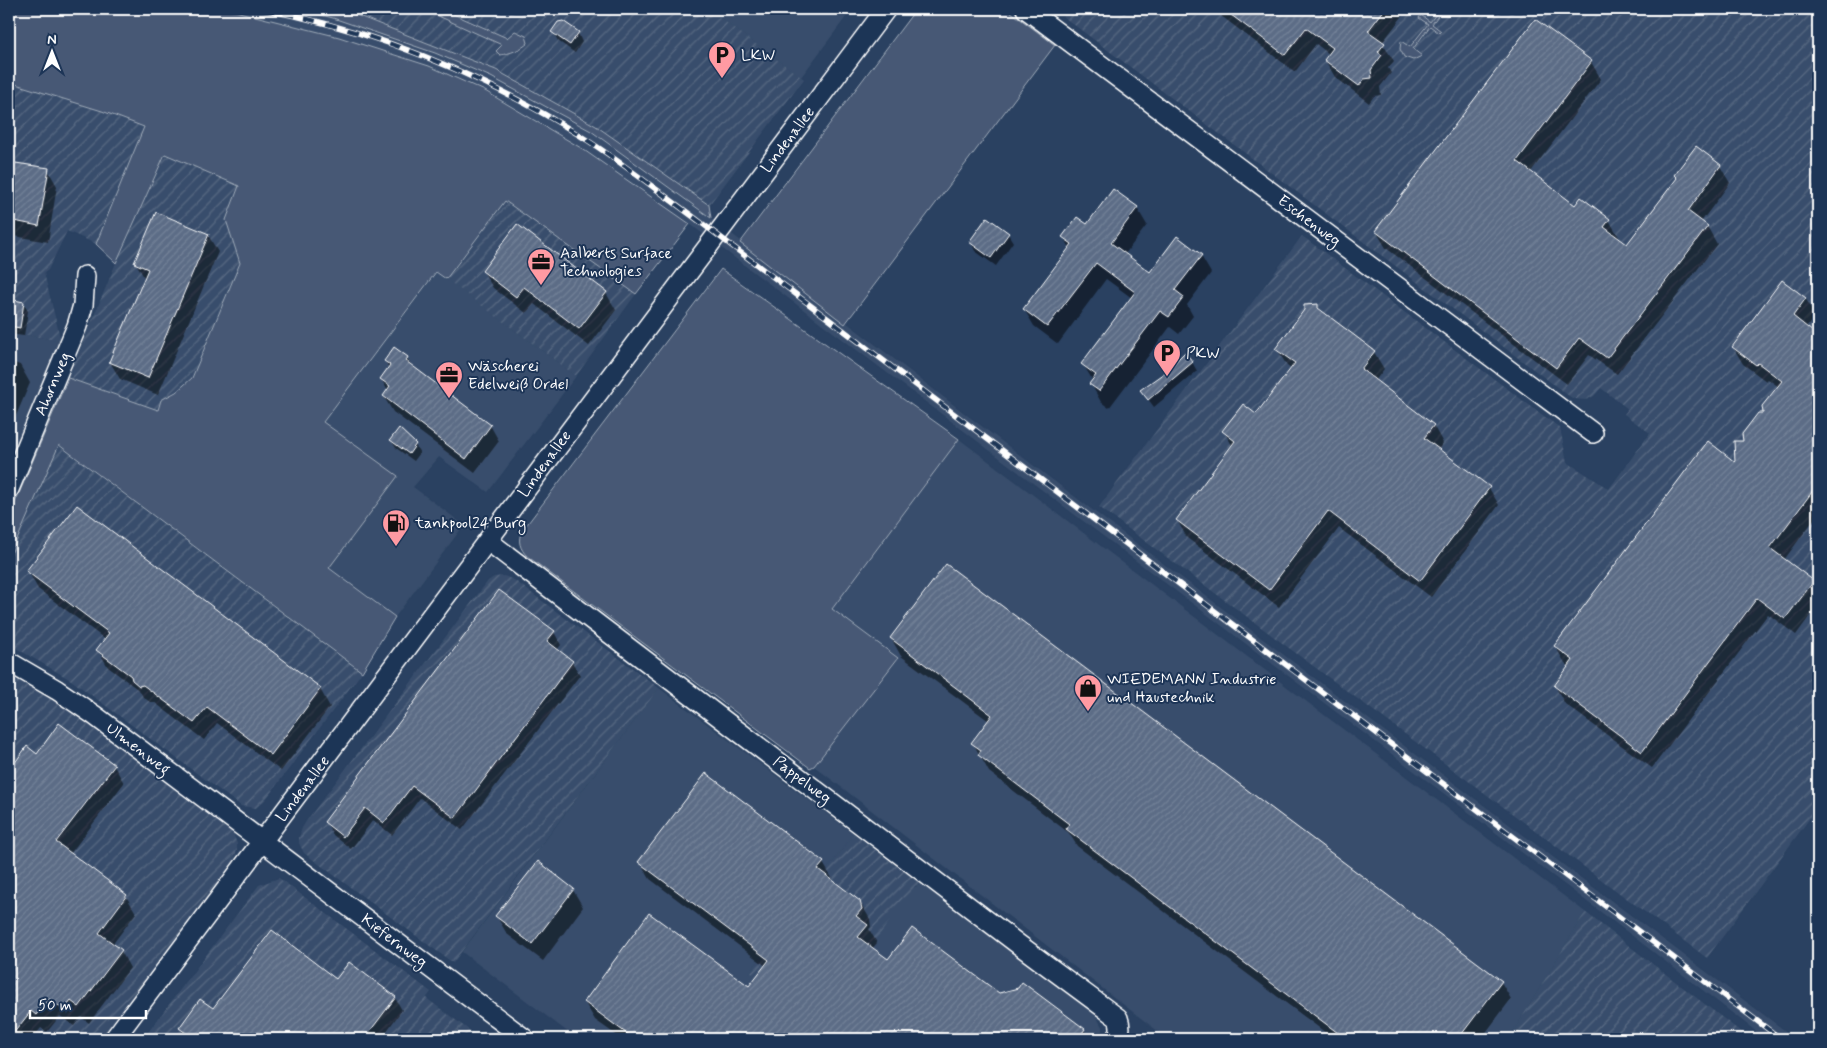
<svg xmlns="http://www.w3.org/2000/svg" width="1827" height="1048" font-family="Mynerve,sans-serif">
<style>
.built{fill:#394e6c}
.industrial{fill:url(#industrial-furrows)}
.green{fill:#465975;stroke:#a2acba}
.shadow{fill:#0007}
.building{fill:url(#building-hatch);stroke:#fff}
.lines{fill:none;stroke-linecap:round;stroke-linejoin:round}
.minor-casing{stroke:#fff;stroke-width:22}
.minor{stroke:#1d3557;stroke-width:19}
.rail-casing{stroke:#fff;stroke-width:5.5}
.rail{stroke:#1d3557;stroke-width:4;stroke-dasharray:11;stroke-linecap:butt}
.labels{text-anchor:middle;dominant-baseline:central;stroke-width:4;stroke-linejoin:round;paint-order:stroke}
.poi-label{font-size:16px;fill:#fff;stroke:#1d3557;text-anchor:start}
.street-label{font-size:16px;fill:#fff;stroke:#1d3557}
</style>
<defs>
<pattern id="industrial-furrows" width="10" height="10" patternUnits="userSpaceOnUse" patternTransform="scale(1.25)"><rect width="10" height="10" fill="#394e6c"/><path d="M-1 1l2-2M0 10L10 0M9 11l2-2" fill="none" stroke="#576982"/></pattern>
<pattern id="building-hatch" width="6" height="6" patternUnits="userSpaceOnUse" patternTransform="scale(1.25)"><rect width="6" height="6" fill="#5b6c86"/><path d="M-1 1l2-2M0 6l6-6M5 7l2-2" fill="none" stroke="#748298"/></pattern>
</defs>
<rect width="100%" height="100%" fill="#2a4161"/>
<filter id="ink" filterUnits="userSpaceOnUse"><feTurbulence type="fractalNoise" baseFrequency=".02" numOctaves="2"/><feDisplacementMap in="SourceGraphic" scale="10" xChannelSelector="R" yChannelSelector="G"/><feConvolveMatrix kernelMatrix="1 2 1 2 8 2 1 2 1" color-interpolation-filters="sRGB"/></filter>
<g filter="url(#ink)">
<path class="built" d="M213,9H298L333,18L435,53L491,77L591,131L711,218L968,416L1387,733L1796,1039H1766L1634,937L690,224L581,148L485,91L429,66L339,37L235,11Z
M708,9H852L801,77Z
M437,272L576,376L488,492L439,457L413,487L464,525L395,617L329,568L323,422Z
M9,332L61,341L9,466Z
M959,439L1585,912L1509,1039H1154L1159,1032L814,766L898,658L832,609Z
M659,688L854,834L750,972L921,884L1091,1011L1093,1010L1102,1027V1039H577L462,952Z"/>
<path class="industrial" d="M341,9H708L804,79L709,205L596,126L496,70Z
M1053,9H1818V807L1707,958L1099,507L1302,236L1560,428L1567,462L1609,489L1650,433L1624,414L1628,409L1601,388L1594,396L1586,400L1574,399L1569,396Z
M9,82L102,111L145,127L96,244L67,231L48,270L44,273L61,341L9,332Z
M165,153L239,186L226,220L240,263L192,378L176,392L161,400L158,410L68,378L116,263Z
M505,200L636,294L576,376L446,279Z
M58,445L362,672L266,799L256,808L241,806L71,680L9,644V558Z
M504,576L514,580L659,688L453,963L304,853L299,843V838L302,828L307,820L488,581L494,577Z
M9,671L64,705L168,782L228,827L233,833L237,844V850L234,861L100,1039H9Z
M854,834L921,884L915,886L816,1022L750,972Z
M279,878L431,992L426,998L481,1039H143L259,885Z
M1585,912L1750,1039H1509Z"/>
<path class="green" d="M9,9H213L235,11L339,37L429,66L485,91L581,148L690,224L636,294L505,201L446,279L436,272L323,422L398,476L329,568L395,617L362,672L59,445L9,558V517L68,378L158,410L161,400L176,392L192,378L240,263L226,220L239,186L165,154L116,263L96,244L144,127L102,111L9,82Z
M298,9H341L496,70L596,126L709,205L711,218L591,131L491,77L435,53L333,18Z
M423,9H442L507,38L515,31L526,36L528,43C522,49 509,54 500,55L496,51L502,45Z
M916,9H1007L1055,45L845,324L740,243Z
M1440,9H1443L1432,24L1441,31L1439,33L1430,26L1413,49L1422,56L1413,60L1404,57L1400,49L1401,41L1410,47L1428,24L1419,18L1421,15L1430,22Z
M721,269L959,439L832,609L898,658L814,766L810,768L527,556C520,549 517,540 522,531Z"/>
<path class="shadow" d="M1212,9H1408L1382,43L1394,61L1388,68L1391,73L1380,87L1381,95L1374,96L1369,103L1335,77L1325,60L1329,54L1316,44L1295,72Z
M553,32L578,33L582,42L575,53L558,41Z
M1591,62L1601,79L1530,173L1575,207L1609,220L1619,237L1618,239L1627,246L1678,180L1675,175L1696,148L1720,166L1730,183L1701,222L1707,226L1717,244L1617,374L1589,355L1567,384L1386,248L1376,231Z
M9,163L48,170L57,186L48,242L9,235Z
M1137,208L1147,225L1125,254L1150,273L1201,256L1211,273L1187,305L1193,316L1179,334L1170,327L1109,408L1101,402L1091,384L1093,381L1083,364L1132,298L1106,279L1058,344L1034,326L1024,309L1070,248L1064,237L1087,226Z
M1008,234L1013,242L996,266L975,251L971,242Z
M208,235L218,252L158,395L120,379L110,362L145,279L136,263Z
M483,271L606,293L616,310L589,346L534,304L526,313L493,288Z
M1782,282L1806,299L1815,316L1806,328L1817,336L1818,334V514L1784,560L1813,582L1818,591V605L1796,635L1768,614L1652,768L1565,704L1555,686L1570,667L1565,663L1555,646L1737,465L1744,442L1764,414L1779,387L1768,379L1766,381L1743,364L1733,347Z
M9,300L23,303L28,311L24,336L9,334Z
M1317,305L1321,311L1374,352L1384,369L1375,381L1433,425L1443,443L1438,450L1489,488L1499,505L1431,597L1339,528L1279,607L1187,538L1177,520L1233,447L1224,431L1256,416L1291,369L1287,366L1277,349Z
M407,358L413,368L490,425L499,441L475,473L393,412L384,397L388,391L381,379L389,368L385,361Z
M9,361L20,365L30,383L9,432Z
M1192,362L1197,371L1154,407L1142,391Z
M391,440L415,445L420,453L414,461L396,448Z
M77,507L320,689L330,707L281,771L217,723L204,740L154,702H150L143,697L140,691L108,667L98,650L106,640L38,589L28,571Z
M554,632L561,645L557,650L572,662L580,675L462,830L420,798L392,835L373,820L351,849L333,835L326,822Z
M891,638L1501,982L1511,999L1481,1039H1334L1077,846L1069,833L989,772L973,743L989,721L901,656Z
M27,748L37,755L114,766L124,783L70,854L126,896L136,913L112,945L121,951L130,968L89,1023L81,1017L74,1026L60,1016L47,1032L41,1028L32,1039H11L9,1038V773Z
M640,862L823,863L833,880L832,881L860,902L870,919L871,927L869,929L877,943L872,949L888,961L999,995L1018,989L1022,984L1084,1030L1090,1039H622L595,1020L585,1003L749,988L766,966L650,879Z
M573,890L583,907L543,961L507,934L497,917Z
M337,981L395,998L402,1010L381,1039H187L180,1028L213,1010Z"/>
<path class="building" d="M1223,9H1385L1368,31L1385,43L1378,52L1382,55L1371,70L1372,78L1364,79L1359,86L1324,60L1333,48L1306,28L1285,55Z
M1535,19L1592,61L1517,161L1575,205L1581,197L1610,219L1604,227L1627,244L1677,178L1674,175L1696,146L1721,165L1688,211L1708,226L1607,358L1579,338L1556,368L1375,231Z
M563,21L579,32L570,45L551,32L558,22Z
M9,162L49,168L39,226L9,220Z
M1113,189L1138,207L1111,243L1150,272L1177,236L1202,255L1175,290L1184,297L1169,317L1160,311L1099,391L1089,384L1096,375L1081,364L1135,292L1096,263L1047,327L1023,309L1072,244L1062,237L1077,217L1087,224Z
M156,212L209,234L148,378L109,362L148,269L134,263Z
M987,217L1009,233L991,258L969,242Z
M517,224L607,292L579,329L524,287L516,297L482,271Z
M1782,280L1806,298L1793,316L1818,336V484L1770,548L1814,581L1785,619L1757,598L1642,752L1554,686L1573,660L1554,646L1708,441L1735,462L1734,441H1743L1742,434L1758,413H1763L1762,406L1782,381L1758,363L1756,365L1732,347Z
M9,299L24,302L20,328L9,326Z
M1318,304V308L1375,351L1361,369L1434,425L1424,438L1490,487L1420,581L1328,511L1269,590L1176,520L1235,441L1222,431L1243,404L1256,414L1295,363L1275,349L1304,310V305Z
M394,347L408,357L406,361L491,425L466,459L383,396L390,386L380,379L390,365L384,361Z
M1185,352L1193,362L1148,400L1140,390L1164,373Z
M399,428L416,444L409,454L390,440Z
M77,505L321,688L271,755L207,707L194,723L143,685L139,686L132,680L131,676L96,650L109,633L26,571Z
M946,564L1502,981L1458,1039H1346L1066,829L1069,824L978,755L981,750L971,743L992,715L890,638Z
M499,590L555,631L547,641L573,661L455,818L412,786L384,823L365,808L343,837L324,822Z
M59,723L115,765L56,842L127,895L99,933L122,950L79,1007L71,1001L64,1010L49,999L36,1015L31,1011L9,1039V771L27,746L37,754Z
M706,773L824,862L818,869L860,901L862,909L856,916L868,925L858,937L888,959L912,928L999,993L1018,988L1022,982L1085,1029L1078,1039H634L584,1002L649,913L749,986L769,960L638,862Z
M538,861L574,889L532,944L495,916Z
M272,930L336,979L349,962L396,997L364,1039H194L179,1028L200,999L213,1008Z"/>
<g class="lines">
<g class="minor-casing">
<path id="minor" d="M1026,9L1593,433
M9,489L77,326L83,305L85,276
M488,541L1018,944L1118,1018C1121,1026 1121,1032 1116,1039
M9,662L57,690L94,715L525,1039
M114,1039L886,9"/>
</g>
<use href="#minor" class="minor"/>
<g class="rail-casing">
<path id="rail" d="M262,9C378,31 488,77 587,140C624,164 659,192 695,218L1781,1039"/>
</g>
<use href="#rail" class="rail"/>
</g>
</g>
<defs>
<g id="parking-pin" transform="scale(1.4375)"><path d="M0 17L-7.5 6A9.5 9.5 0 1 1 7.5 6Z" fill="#ff9aa2" stroke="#1d3557"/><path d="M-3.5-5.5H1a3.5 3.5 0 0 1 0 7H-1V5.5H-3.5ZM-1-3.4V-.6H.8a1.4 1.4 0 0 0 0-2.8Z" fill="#111"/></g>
<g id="office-pin" transform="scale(1.4375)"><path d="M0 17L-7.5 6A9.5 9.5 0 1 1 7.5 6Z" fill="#ff9aa2" stroke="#1d3557"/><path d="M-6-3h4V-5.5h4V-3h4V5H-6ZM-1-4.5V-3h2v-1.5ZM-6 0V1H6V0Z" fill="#111"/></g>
<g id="fuel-pin" transform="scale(1.4375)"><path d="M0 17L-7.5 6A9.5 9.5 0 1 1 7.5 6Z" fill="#ff9aa2" stroke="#1d3557"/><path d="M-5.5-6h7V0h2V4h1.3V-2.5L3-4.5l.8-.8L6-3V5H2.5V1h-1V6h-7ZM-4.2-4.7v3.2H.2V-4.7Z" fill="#111"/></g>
<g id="shop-pin" transform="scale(1.4375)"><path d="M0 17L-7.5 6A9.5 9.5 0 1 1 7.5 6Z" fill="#ff9aa2" stroke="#1d3557"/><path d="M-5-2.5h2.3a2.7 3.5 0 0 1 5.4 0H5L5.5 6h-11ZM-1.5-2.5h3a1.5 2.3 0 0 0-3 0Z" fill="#111"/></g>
</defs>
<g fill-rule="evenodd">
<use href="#parking-pin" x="722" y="55"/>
<use href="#office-pin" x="541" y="262"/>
<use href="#parking-pin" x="1167" y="353"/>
<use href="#office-pin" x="449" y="375"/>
<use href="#fuel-pin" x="396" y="523"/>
<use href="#shop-pin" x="1088" y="688"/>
</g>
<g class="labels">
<g class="poi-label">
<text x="741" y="55">LKW</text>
<text x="560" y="253">Aalberts Surface<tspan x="560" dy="18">Technologies</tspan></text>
<text x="1186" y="353">PKW</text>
<text x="468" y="366">Wäscherei<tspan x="468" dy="18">Edelweiß Ordel</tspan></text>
<text x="415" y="523">tankpool24 Burg</text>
<text x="1107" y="679">WIEDEMANN Industrie<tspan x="1107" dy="18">und Haustechnik</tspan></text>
</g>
<g class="street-label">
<text transform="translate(788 140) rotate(-53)">Lindenallee</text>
<text transform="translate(1309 221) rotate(37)">Eschenweg</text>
<text transform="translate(53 384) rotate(-67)">Ahornweg</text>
<text transform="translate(545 464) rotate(-54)">Lindenallee</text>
<text transform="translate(138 749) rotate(37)">Ulmenweg</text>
<text transform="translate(802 780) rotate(37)">Pappelweg</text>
<text transform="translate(303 789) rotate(-53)">Lindenallee</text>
<text transform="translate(394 941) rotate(37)">Kiefernweg</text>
</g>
</g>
<rect width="1827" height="1048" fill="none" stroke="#1d3557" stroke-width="30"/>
<rect x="15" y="15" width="1797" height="1018" fill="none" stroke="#fff" stroke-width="2" filter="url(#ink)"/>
<g transform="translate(52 52)" stroke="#1d3557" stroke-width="4" paint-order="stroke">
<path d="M0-4L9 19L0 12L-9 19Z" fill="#ffffff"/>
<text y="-8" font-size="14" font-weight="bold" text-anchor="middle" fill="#ffffff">N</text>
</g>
<path d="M30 1010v8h116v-8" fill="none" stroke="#ffffff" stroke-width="2.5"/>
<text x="38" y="1010" font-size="15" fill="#ffffff" stroke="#1d3557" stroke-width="4" paint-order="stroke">50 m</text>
</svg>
